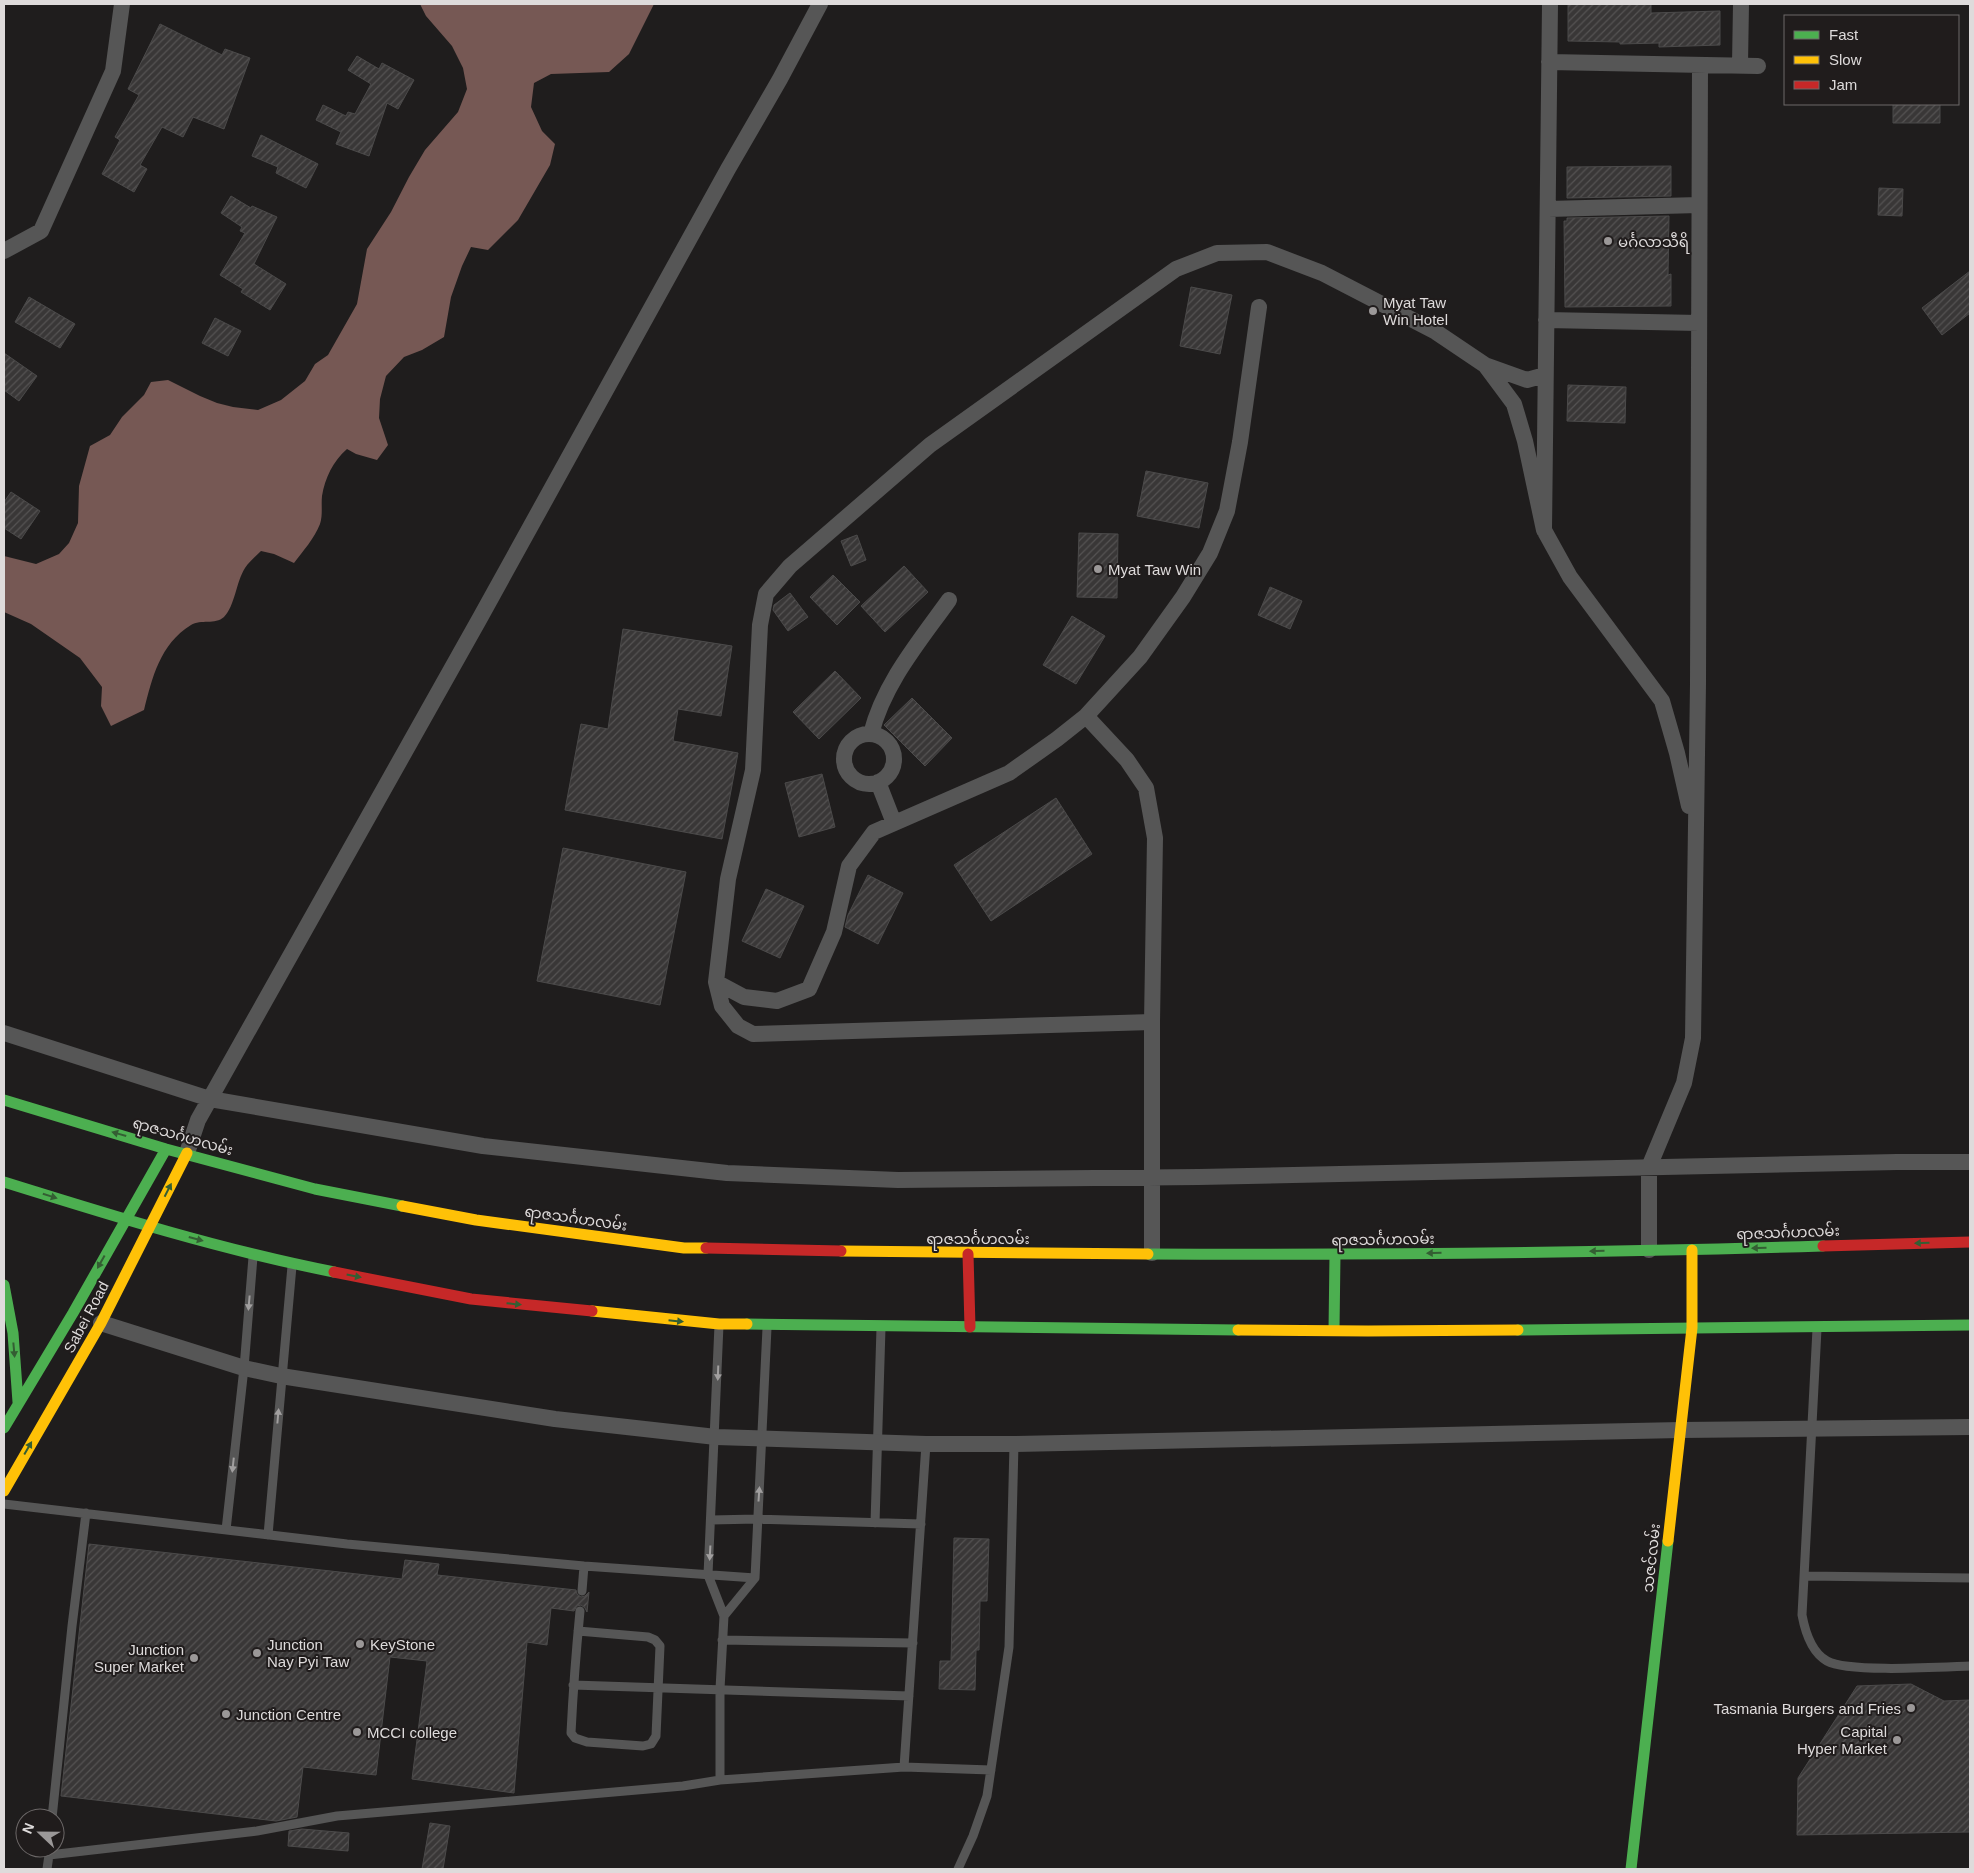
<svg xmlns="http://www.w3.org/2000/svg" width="1974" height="1873" font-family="Helvetica,'Noto Sans Myanmar',sans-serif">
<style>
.water{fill:#765854}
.building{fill:url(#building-hatch);stroke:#4b4a4a}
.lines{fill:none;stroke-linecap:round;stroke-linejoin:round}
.lane{stroke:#565656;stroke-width:9}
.street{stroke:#565656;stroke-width:16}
.fast{stroke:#4caf50;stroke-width:11}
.slow{stroke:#ffc107;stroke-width:11}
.jam{stroke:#c62828;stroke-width:11}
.oneway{fill:#345e33}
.oneway2{fill:#a19f9f}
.poi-dot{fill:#9b9898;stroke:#201c1c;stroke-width:2}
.labels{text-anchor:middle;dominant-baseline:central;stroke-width:4;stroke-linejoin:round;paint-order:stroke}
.poi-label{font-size:15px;fill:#dedbdb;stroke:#201c1c;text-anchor:start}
.street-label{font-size:15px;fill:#dedbdb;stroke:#201c1c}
</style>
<defs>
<pattern id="building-hatch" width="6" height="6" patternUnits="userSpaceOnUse" patternTransform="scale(1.25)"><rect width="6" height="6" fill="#393737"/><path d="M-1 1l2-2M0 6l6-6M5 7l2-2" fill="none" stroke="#555353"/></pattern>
</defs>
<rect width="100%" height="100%" fill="#1f1d1d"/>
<path class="water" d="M420,4H654L629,54L609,72L551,74L534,83L531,107L542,131L555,144L550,165L518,220L488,250L471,247L462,266L451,297L444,337L422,350L404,357L386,376L380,399L379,418L388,445L377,460L356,454L347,449C333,461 325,478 322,496C321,505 323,515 320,524C314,539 303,551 294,563L274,554L261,551C256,556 249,562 245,568C236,582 235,606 224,617C215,625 201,619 191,625C160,644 152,678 144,710L111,726L101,706L102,687L80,658L31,624L4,612V556L36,564L59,554L69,543L78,523L79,486L90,446L110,435L122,417L144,395L151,382L168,380L200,396L217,403L233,407L258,410L281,400L305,381L315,364L328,355L357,304L367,249L391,212L409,177L425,150L458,112L467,89L463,68L452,46L426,16Z"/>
<path class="building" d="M1568,4H1651V13L1720,11V45L1659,47V43L1620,44V42L1568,41Z
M160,24L222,55L225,49L250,58L224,129L193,117L183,137L162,127L140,165L147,169L134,192L102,174L120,140L115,137L139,95L128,89Z
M357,56L379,69L382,63L414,80L398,109L387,103L369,156L336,144L341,132L316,120L323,105L346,116L348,112L355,114L371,84L348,70Z
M1893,104H1940V123H1893Z
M261,135L318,164L306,188L276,173L278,167L252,156Z
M1671,166V196L1567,198V167Z
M1879,188L1903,189L1902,216L1878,215Z
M231,196L251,208L252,206L277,217L254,264L286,284L270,310L241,292L243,289L220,275L245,233L240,231L242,227L221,213Z
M1669,216L1668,275L1671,274V306L1565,307L1564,221H1567V218Z
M1970,271V313L1942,335L1922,308Z
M1191,287L1232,295L1220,354L1180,346Z
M29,297L75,324L60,348L15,322Z
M215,318L241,331L228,356L202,343Z
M4,353L37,376L19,401L4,390Z
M1568,385L1626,387L1625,423L1567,421Z
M1146,471L1208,483L1199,528L1137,516Z
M11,492L40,511L21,539L4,528V502Z
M1079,533L1118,534L1117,598L1077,597Z
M857,535L866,560L851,566L841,541Z
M904,566L928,592L885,632L861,606Z
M833,575L860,602L837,625L810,597Z
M1270,587L1302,601L1290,629L1258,615Z
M790,593L808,617L788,631L773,610L774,605Z
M1072,616L1105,636L1076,684L1043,665Z
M623,629L732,646L721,716L678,709L673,741L738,753L722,839L565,810L581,724L608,729Z
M835,671L861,698L819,739L793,712Z
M912,698L952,738L925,766L884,725Z
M822,774L835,827L799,837L785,783Z
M1056,798L1092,854L991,921L954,865Z
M563,848L686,872L660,1005L537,981Z
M868,875L903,893L878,944L845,927L848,915Z
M766,889L804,906L780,958L742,941Z
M954,1538L989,1539L987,1601H980L979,1650H976L975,1690L939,1689L940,1661H951Z
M89,1544L402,1579L405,1560L439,1564L437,1575L576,1590L577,1594L581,1597L585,1596L589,1592L587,1612L585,1608L581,1605L577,1606L574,1611L551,1608L547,1645L527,1642L514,1793L412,1779L427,1661L390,1657L376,1775L303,1767L297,1817L276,1821L61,1796Z
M1911,1684L1944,1701L1970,1700V1832L1797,1835L1798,1778L1857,1686Z
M430,1823L450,1826L443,1869H422Z
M302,1829L349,1833L348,1851L288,1846L289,1831Z"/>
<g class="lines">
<path class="lane" d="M1817,1329L1802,1615C1805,1631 1811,1652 1827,1661C1848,1673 1942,1667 1970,1666
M4,1504L347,1544L584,1566L755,1578
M711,1520L757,1519L921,1524
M875,1523L881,1328
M226,1530L244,1368L253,1257
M268,1535L292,1266
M1804,1576L1970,1578
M582,1591L584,1566
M724,1616L755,1578L767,1328
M578,1631L648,1637L655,1640L660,1646L656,1736L651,1744L643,1746L587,1742L575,1738L571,1733C573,1692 576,1652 580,1611
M722,1640L913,1643
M573,1685L909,1696
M904,1767L926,1444
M720,1780L904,1767L991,1770
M52,1818L72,1626L86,1513
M49,1855L257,1831L337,1816L683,1786L720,1780V1689L724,1616L708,1575L719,1325
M47,1869L50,1848
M958,1869L973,1836L987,1796L1009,1647L1014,1444"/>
<path class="street" d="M1550,4L1544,530L1570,577L1662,701L1677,753L1689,806
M1549,62L1758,66
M1740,64L1741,4
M1548,209L1699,205
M4,251L41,231L113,71L122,4
M1546,320L1699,323
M1485,365L1527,380L1545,375
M1086,716L1127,760L1146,788L1155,838L1152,1022V1253
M871,734C884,683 919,642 949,600
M844 759a25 25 0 1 1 50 0a25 25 0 1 1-50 0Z
M878,782L894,823
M716,982L744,997L777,1001L809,989L834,932L849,866L874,832L1009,773L1057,739L1086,716L1140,657L1183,597L1210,553L1227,511L1240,442L1259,307
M1152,1022L753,1034L738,1026L722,1006L716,982L728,879L753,770L760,625L766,594L790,566L930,445L1176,269L1217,253L1267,252L1322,273L1436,332L1485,365L1514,404L1525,441L1544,530
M4,1033L210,1099L483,1146L727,1173L898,1180L1199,1177L1897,1162H1970
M187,1153L198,1120L480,618L728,169L780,79L820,4
M1649,1250V1167L1684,1083L1693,1038L1698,684L1700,65
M101,1323L244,1368L281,1376L555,1419L716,1437L926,1444H1014L1681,1430L1970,1427"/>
<path class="fast" d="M4,1100L166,1149L315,1189L402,1206
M4,1182C113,1216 222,1250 334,1272
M1148,1254C1373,1255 1598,1253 1823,1246
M4,1285L13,1333L18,1402
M747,1324L1238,1330
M1334,1330L1335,1255
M1518,1330L1970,1325
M4,1428L73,1313L166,1149
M1631,1869L1668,1541"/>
<path class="slow" d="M402,1206L476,1220L684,1248H706
M841,1251L1148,1254
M592,1311L719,1324H747
M1238,1330L1368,1331L1518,1330
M4,1491L101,1323L187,1153
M1668,1541L1692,1328V1250"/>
<path class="jam" d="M1823,1246L1970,1242
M706,1248L841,1251
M968,1254L970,1327
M334,1272L471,1299L592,1311"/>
</g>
<defs><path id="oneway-solid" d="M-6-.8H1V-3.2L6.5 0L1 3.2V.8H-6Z" transform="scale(1.25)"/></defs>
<g class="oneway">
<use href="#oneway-solid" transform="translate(119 1134) rotate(-164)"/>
<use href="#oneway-solid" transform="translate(168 1190) rotate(-63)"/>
<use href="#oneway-solid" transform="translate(50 1196) rotate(17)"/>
<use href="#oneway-solid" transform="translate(196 1239) rotate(15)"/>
<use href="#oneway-solid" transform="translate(1922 1243) rotate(178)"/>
<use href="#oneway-solid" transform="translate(1759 1248) rotate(178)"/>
<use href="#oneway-solid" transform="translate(1597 1251) rotate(179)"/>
<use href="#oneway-solid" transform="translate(1434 1253) rotate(179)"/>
<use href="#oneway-solid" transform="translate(101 1262) rotate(119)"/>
<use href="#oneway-solid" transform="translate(354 1276) rotate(11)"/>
<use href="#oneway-solid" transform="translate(514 1304) rotate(6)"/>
<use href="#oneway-solid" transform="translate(676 1321) rotate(6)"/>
<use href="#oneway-solid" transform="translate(14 1350) rotate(85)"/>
<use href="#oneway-solid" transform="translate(28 1448) rotate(-60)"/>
</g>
<g class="oneway2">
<use href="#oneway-solid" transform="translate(249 1303) rotate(95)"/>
<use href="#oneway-solid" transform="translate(718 1373) rotate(92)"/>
<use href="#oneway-solid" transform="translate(278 1416) rotate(-85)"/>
<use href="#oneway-solid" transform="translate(233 1465) rotate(96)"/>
<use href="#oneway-solid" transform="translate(759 1494) rotate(-86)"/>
<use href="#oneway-solid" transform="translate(710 1553) rotate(93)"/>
</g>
<g class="poi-dot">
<circle cx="1608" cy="241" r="5"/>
<circle cx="1373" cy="311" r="5"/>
<circle cx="1098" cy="569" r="5"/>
<circle cx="360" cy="1644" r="5"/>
<circle cx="257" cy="1653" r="5"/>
<circle cx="194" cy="1658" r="5"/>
<circle cx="1911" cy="1708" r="5"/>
<circle cx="226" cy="1714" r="5"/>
<circle cx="357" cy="1732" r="5"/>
<circle cx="1897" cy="1740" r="5"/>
</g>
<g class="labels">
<g class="poi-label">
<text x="1618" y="241">မင်္ဂလာသီရိ</text>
<text x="1383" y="302">Myat Taw<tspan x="1383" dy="17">Win Hotel</tspan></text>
<text x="1108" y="569">Myat Taw Win</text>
<text x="267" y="1644">Junction<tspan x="267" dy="17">Nay Pyi Taw</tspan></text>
<text x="370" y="1644">KeyStone</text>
<text x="184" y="1649" text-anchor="end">Junction<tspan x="184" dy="17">Super Market</tspan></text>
<text x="1901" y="1708" text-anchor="end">Tasmania Burgers and Fries</text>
<text x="236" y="1714">Junction Centre</text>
<text x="1887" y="1731" text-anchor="end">Capital<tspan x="1887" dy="17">Hyper Market</tspan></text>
<text x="367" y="1732">MCCI college</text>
</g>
<g class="street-label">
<text transform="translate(183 1136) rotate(16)">ရာဇသင်္ဂဟလမ်း</text>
<text transform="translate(576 1218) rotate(8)">ရာဇသင်္ဂဟလမ်း</text>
<text transform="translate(1788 1232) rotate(-2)">ရာဇသင်္ဂဟလမ်း</text>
<text x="978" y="1238">ရာဇသင်္ဂဟလမ်း</text>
<text transform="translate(1383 1239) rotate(-1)">ရာဇသင်္ဂဟလမ်း</text>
<text transform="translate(86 1317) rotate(-62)">Sabei Road</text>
<text transform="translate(1651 1558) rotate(-84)">သဇင်လမ်း</text>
</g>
</g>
<rect width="1974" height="1873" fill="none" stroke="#dedbdb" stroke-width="10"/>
<rect x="1784" y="15" width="175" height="90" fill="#201c1c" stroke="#6c6868"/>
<rect x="1794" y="31" width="25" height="8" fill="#4caf50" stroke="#6c6868"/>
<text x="1829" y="40" font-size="15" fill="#dedbdb">Fast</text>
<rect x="1794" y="56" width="25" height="8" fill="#ffc107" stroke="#6c6868"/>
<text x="1829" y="65" font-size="15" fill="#dedbdb">Slow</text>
<rect x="1794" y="81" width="25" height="8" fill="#c62828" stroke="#6c6868"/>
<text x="1829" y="90" font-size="15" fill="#dedbdb">Jam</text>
<g transform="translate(40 1833) rotate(292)"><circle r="24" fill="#201c1c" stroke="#6c6868"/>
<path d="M0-4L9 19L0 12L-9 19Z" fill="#9b9898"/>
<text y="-8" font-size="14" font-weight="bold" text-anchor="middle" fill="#dedbdb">N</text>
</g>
</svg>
